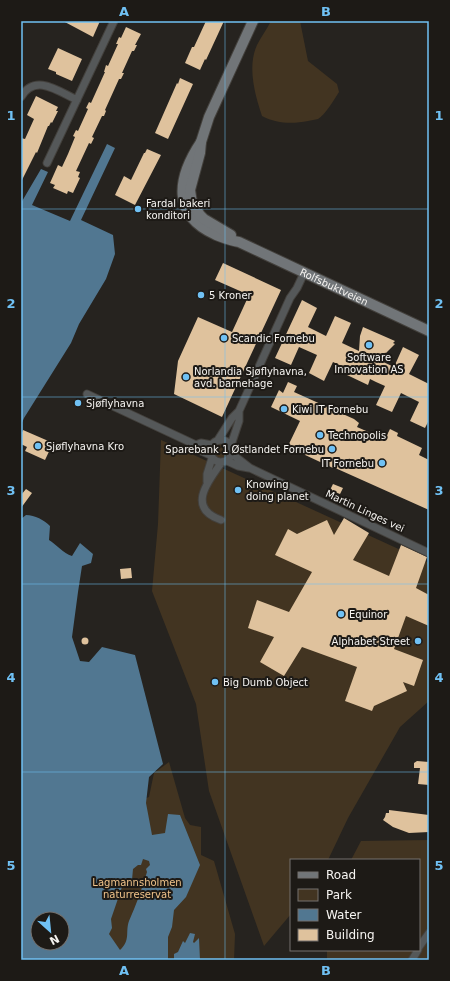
<svg xmlns="http://www.w3.org/2000/svg" width="450" height="981" font-family="'DejaVu Sans',sans-serif">
<style>
.green{fill:#423421}
.water{fill:#517791;fill-rule:evenodd}
.building{fill:#dfc29d}
.lines{fill:none;stroke-linecap:round;stroke-linejoin:round}
.street-casing{stroke:#43403c;stroke-width:9}
.secondary-casing{stroke:#43403c;stroke-width:12}
.street{stroke:#555859;stroke-width:7}
.secondary{stroke:#717578;stroke-width:10}
.grid{fill:none;stroke:#70c1f4;stroke-width:1;stroke-opacity:0.55}
.poi-dot{fill:#70c1f4;stroke:#1d1a16;stroke-width:1.5}
.labels{text-anchor:middle;dominant-baseline:central;stroke-width:4;stroke-linejoin:round;paint-order:stroke}
.poi-label{font-size:10px;fill:#f6f4f1;stroke:#1d1a16;text-anchor:start}
.street-label{font-size:10px;fill:#f6f4f1;stroke:#1d1a16}
.park-label{font-size:10px;fill:#f1c48b;stroke:#1d1a16}
.neatline{fill:none;stroke:#70c1f4;stroke-width:1.5}
.grid-label{font-size:13px;text-anchor:middle;font-weight:bold;fill:#70c1f4}
</style>
<rect width="100%" height="100%" fill="#26231f"/>
<path class="green" d="M271,21H300L308,61L337,84L339,92C334,100 325,115 318,119C315,120 311,120 308,121C293,124 277,124 262,116C255,95 247,67 257,45C261,37 267,29 271,21Z
M161,440L429,563V701L400,727L348,818L328,860H291V914L264,946L209,791L196,704L152,591L158,524Z
M213 451a8 8 0 1 1 16 0a8 8 0 1 1-16 0Z
M169,762L185,818L190,825L201,827V855L214,861L235,934L234,960H53L62,943V919H52L128,805L149,797L154,773Z
M429,840V960H327V950H419V860H351L361,841Z"/>
<path class="water" d="M107,144L115,148L81,220L113,235L115,254L106,279L79,324L71,343L24,418L21,425V203L41,169L48,172L32,205L70,221Z
M26,515C35,515 44,520 50,526L49,540C57,545 63,553 72,556L80,543L93,554L91,563L82,566L78,592L72,637L80,661L89,662L102,647L135,655L163,764L149,777L146,803L152,835L165,833L168,814L180,815L200,865L186,897L174,910L172,927L168,937V960H21V519ZM143,859L149,861L150,865L146,869L147,872C142,889 136,905 129,921C125,932 131,940 120,950L109,934L112,928L111,919L122,887L132,880L133,869L138,865H141ZM38,919H62V943H38Z
M190,933L195,934L193,942L194,943L199,938L200,960H174V954L178,952L183,941L185,943Z"/>
<path class="building" d="M63,21H100L93,37Z
M206,21H224L206,60L205,59L200,70L185,63L192,47H194Z
M126,27L141,34L135,45H137L134,51H132L122,73H124L121,79H119L105,110L106,111L104,116H102L92,137L94,138L91,144L89,143L76,171L80,172L78,177L80,178L73,193L68,191L67,194L53,188L55,185L50,183L58,165L62,167L68,154L75,137L73,136L76,130L78,131L88,109L86,108L89,102L91,103L105,72H104L106,65L108,66L118,44H116L119,37L121,38Z
M58,48L82,59L72,81L56,74V72L48,69Z
M180,78L193,84L168,139L155,133L177,83L178,84Z
M36,96L58,107L56,111H58L52,123L51,122L49,126H48L37,153L36,152L21,182V138L25,139L34,119L27,115Z
M147,149L161,155L135,205L115,195L124,176L131,180L144,153H145Z
M223,263L281,290L222,417L174,394L178,361L198,317L232,332L249,295L215,280Z
M302,300L317,308L308,327L326,336L335,316L351,323L342,343L359,351L360,336L363,327L395,341L393,343L395,344L379,360L394,367L403,347L419,355L409,374L429,384V420L425,428L410,421L419,402L401,393L392,412L376,405L385,386L376,382L370,379L368,385L347,375L350,370L333,362L324,381L309,373L317,355L299,347L291,365L275,358Z
M288,382L297,386L294,392L354,419L359,423L357,427L380,437L382,433L387,435L390,429L398,433L397,436L422,448L419,455L429,460V510L333,467V468L303,454L304,453L288,446L300,421L271,407L279,390L283,393Z
M23,430L53,443L45,460L25,451L27,447L21,444V435Z
M333,484L343,488L340,494L330,490Z
M26,489L32,493L21,508V495Z
M344,518L369,533L353,560L389,576L401,545L427,557L416,588L429,595V626L406,616L394,649L423,660L414,686L403,682L407,691L374,706L372,711L345,701L357,667L302,647L284,676L260,662L274,637L248,628L257,600L289,612L312,572L275,555L288,529L297,534L327,520L334,535Z
M131,568L132,578L121,579L120,569Z
M81.5 641a3.5 3.5 0 1 1 7 0a3.5 3.5 0 1 1-7 0Z
M417,761L429,762V785L418,784L420,768H414V763Z
M389,810L429,815V832L409,833L393,827L383,820L385,817L386,813H389Z"/>
<g class="lines">
<g class="street-casing">
<path id="street" d="M21,97C35,73 58,91 77,100
M47,163L114,21
M87,394L179,437L196,445L199,450L210,455
M210 451a11 11 0 1 1 22 0a11 11 0 1 1-22 0Z
M218,440L232,418L239,411L290,298L297,288L304,273
M196,445L201,443L212,445
M231,445L239,421V411
M232,454L250,468L429,553
M227,461L238,466L249,468
M207,482V474L212,458
M221,520C186,508 208,481 222,462
M419,947L429,933
M412,960L418,950"/>
</g>
<g class="secondary-casing">
<g id="secondary">
<path id="s1" d="M201,142C177,178 171,215 216,235C224,238 231,241 239,242L429,331"/>
<path d="M231,235L204,219L200,215L192,203L190,190L200,153L201,142L209,117L253,21"/>
</g>
</g>
<use href="#street" class="street"/>
<use href="#secondary" class="secondary"/>
</g>
<path class="grid" d="M225,21V960M21,209H429M21,397H429M21,584H429M21,772H429"/>
<g class="poi-dot">
<circle cx="138" cy="209" r="4"/>
<circle cx="201" cy="295" r="4"/>
<circle cx="224" cy="338" r="4"/>
<circle cx="369" cy="345" r="4"/>
<circle cx="186" cy="377" r="4"/>
<circle cx="78" cy="403" r="4"/>
<circle cx="284" cy="409" r="4"/>
<circle cx="320" cy="435" r="4"/>
<circle cx="38" cy="446" r="4"/>
<circle cx="332" cy="449" r="4"/>
<circle cx="382" cy="463" r="4"/>
<circle cx="238" cy="490" r="4"/>
<circle cx="341" cy="614" r="4"/>
<circle cx="418" cy="641" r="4"/>
<circle cx="215" cy="682" r="4"/>
</g>
<g class="labels">
<g class="poi-label">
<text x="146" y="203">Fardal bakeri<tspan x="146" dy="12">konditori</tspan></text>
<text x="209" y="295">5 Kroner</text>
<text x="232" y="338">Scandic Fornebu</text>
<text x="369" y="357" text-anchor="middle">Software<tspan x="369" dy="12">Innovation AS</tspan></text>
<text x="194" y="371">Norlandia Sjøflyhavna,<tspan x="194" dy="12">avd. barnehage</tspan></text>
<text x="86" y="403">Sjøflyhavna</text>
<text x="292" y="409">Kiwi IT Fornebu</text>
<text x="328" y="435">Technopolis</text>
<text x="46" y="446">Sjøflyhavna Kro</text>
<text x="324" y="449" text-anchor="end">Sparebank 1 Østlandet Fornebu</text>
<text x="374" y="463" text-anchor="end">IT Fornebu</text>
<text x="246" y="484">Knowing<tspan x="246" dy="12">doing planet</tspan></text>
<text x="349" y="614">Equinor</text>
<text x="410" y="641" text-anchor="end">Alphabet Street</text>
<text x="223" y="682">Big Dumb Object</text>
</g>
<g class="street-label">
<text stroke="none"><textPath href="#s1" startOffset="241">Rolfsbuktveien</textPath></text>
<text transform="translate(365 511) rotate(25)">Martin Linges vei</text>
</g>
<g class="park-label">
<text x="137" y="882">Lagmannsholmen<tspan x="137" dy="12">naturreservat</tspan></text>
</g>
</g>
<rect width="450" height="981" fill="none" stroke="#1d1a16" stroke-width="44"/>
<rect x="290" y="859" width="130" height="92" fill="#1d1a16" stroke="#74716e"/>
<rect x="298" y="872" width="20" height="6" fill="#717578" stroke="#74716e"/>
<text x="326" y="879" font-size="12" fill="#f6f4f1">Road</text>
<rect x="298" y="889" width="20" height="12" fill="#423421" stroke="#74716e"/>
<text x="326" y="899" font-size="12" fill="#f6f4f1">Park</text>
<rect x="298" y="909" width="20" height="12" fill="#517791" stroke="#74716e"/>
<text x="326" y="919" font-size="12" fill="#f6f4f1">Water</text>
<rect x="298" y="929" width="20" height="12" fill="#dfc29d" stroke="#74716e"/>
<text x="326" y="939" font-size="12" fill="#f6f4f1">Building</text>
<g transform="translate(50 931) rotate(153)"><circle r="19" fill="#1d1a16" stroke="#74716e"/>
<path d="M0-3L7 15L0 10L-7 15Z" fill="#70c1f4"/>
<text y="-6" font-size="11" font-weight="bold" text-anchor="middle" fill="#f6f4f1">N</text>
</g>
<rect x="22" y="22" width="406" height="937" class="neatline"/>
<g class="grid-label">
<text x="124" y="16">A</text>
<text x="326" y="16">B</text>
<text x="11" y="120">1</text>
<text x="439" y="120">1</text>
<text x="11" y="308">2</text>
<text x="439" y="308">2</text>
<text x="11" y="495">3</text>
<text x="439" y="495">3</text>
<text x="11" y="682">4</text>
<text x="439" y="682">4</text>
<text x="11" y="870">5</text>
<text x="439" y="870">5</text>
<text x="124" y="975">A</text>
<text x="326" y="975">B</text>
</g>
</svg>
